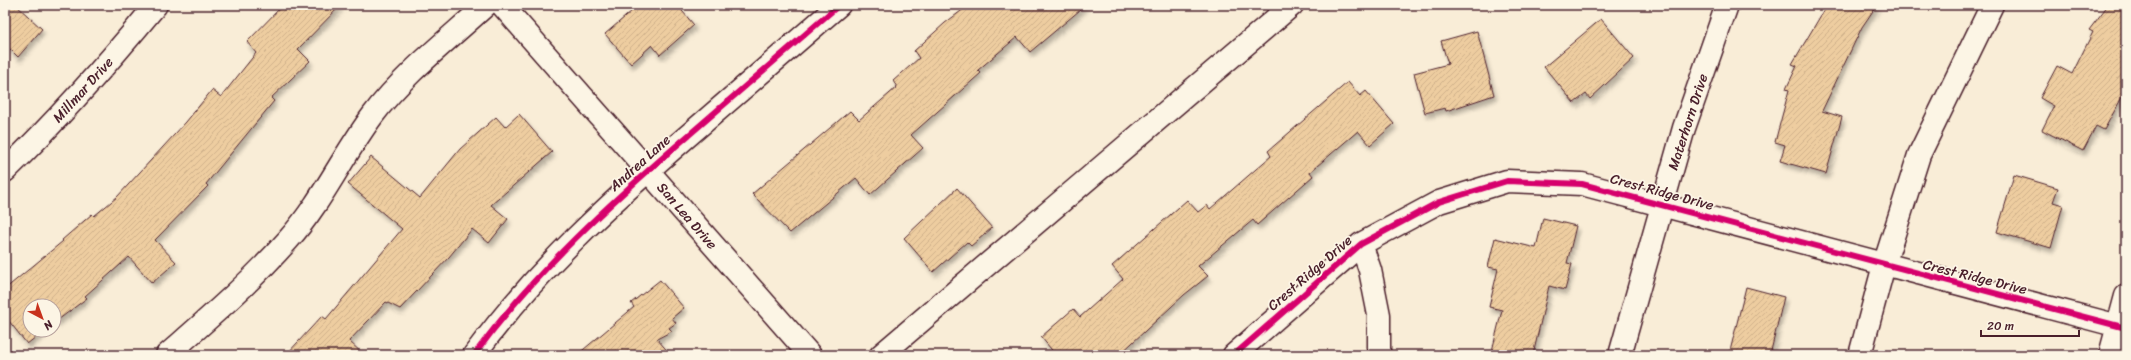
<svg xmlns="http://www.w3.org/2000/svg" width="2131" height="360" font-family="Sriracha,sans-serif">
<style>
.building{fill:url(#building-hatch);stroke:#4a1f2b;filter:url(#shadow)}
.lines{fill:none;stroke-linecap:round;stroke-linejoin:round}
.minor-casing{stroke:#4a1f2b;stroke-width:25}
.minor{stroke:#fcf5e5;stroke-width:22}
.cycleway-casing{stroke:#fcf5e5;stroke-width:8}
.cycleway{stroke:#d6006c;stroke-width:6}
.labels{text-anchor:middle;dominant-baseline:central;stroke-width:3.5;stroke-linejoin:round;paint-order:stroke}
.street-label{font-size:14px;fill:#4a1f2b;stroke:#fcf5e5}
</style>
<defs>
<pattern id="building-hatch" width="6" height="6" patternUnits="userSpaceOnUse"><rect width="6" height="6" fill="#eecda0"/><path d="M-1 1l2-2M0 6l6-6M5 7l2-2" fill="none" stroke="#ceb08a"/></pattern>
<filter id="shadow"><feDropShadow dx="2.5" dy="4.5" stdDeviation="2" flood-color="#0004"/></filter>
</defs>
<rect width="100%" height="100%" fill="#f9edd7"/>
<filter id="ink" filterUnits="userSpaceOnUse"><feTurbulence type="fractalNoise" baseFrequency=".025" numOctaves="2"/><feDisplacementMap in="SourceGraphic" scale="8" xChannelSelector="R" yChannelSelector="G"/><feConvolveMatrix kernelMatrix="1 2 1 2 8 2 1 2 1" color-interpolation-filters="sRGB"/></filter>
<g filter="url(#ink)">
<path class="building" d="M5,5H16L42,29L18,57L5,44Z
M283,5H341L298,49L310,61L271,98L274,101L206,184L208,186L155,240L176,262L152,283L129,257L85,296L87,298L54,323V306H30V330H45L27,344L5,316V289L63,241L62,240L92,214L94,216L117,197L186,122L212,90L221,97L256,53L247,42Z
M639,5H677L694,25L660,55L652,45L631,64L605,34Z
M969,5H1086L1030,52L1017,37L978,70L981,73L911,135L923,148L870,195L856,178L790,233L752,194L850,111L859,120L897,87L893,81L919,58L914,51L945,23Z
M1827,5H1877L1862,27L1822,111L1842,117L1826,174L1780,161L1785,145L1775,142L1789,90L1786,89L1797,66L1792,64Z
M2108,5H2126V90L2104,130L2096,126L2083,151L2042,130L2054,106L2040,98L2057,66L2072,74L2093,32L2089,30Z
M1601,19L1634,58L1590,99L1586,94L1574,103L1544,67Z
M1477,31L1494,95L1446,111L1445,108L1425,113L1414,73L1448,64L1441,41Z
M1348,82L1360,96L1366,91L1394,124L1370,145L1358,131L1310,172L1313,176L1257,225L1253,220L1198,266L1208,276L1184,295L1119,355H1056L1041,337L1073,309L1080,317L1123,279L1112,266L1187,200L1198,212L1207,205L1210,209L1271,156L1268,151Z
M519,114L552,152L491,205L508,219L489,243L472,229L449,257L400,309L386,302L349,341L364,355H286L322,316L326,319L402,229L348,184L371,157L420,198L460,149L496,117L505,127Z
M2014,175L2058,188L2053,202L2063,205L2051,248L1997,232Z
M957,188L992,228L971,246L967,242L933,272L904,238Z
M1543,218L1576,226L1567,263L1572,264L1565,290L1549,286L1533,355H1491L1502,310L1489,307L1498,269L1488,267L1495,238L1536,248Z
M660,280L684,308L672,318L676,323L669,328L672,331L657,339L671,355H577L634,307L631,303Z
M1746,287L1784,297L1770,355H1729Z"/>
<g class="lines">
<g class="minor-casing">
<path id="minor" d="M502,5L810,355
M5,171C59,119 108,63 156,5
M1361,244L1370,270L1379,315V355
M167,355C209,318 251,282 288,240C322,202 343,155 373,115C403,75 449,39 486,5
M474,355C536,270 611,202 690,134C740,91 789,48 839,5
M881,355L1292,5
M1234,355L1361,244L1439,202L1507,181L1582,184L2126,328
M1620,355L1684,128L1727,5
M1860,355L1884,265L1919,155L1992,5
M2110,355L2126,296"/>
</g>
<use href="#minor" class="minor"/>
<g class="cycleway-casing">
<path id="cycleway" d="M474,355C536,270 611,202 690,134C740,91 789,48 839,5
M1234,355L1361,244L1439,202L1507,181L1582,184L2126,328"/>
</g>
<use href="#cycleway" class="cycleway"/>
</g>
</g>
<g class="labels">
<g class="street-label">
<text transform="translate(83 90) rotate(-48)">Millmar Drive</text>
<text transform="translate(1688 122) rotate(-72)">Materhorn Drive</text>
<text transform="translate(640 163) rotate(-42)">Andrea Lane</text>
<text transform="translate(1662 192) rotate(15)">Crest Ridge Drive</text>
<text transform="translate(687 216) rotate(49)">San Lea Drive</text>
<text transform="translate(1310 273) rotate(-41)">Crest Ridge Drive</text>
<text transform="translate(1975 277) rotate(14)">Crest Ridge Drive</text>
</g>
</g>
<rect width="2131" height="360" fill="none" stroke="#fcf5e5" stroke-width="20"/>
<rect x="10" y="10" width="2111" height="340" fill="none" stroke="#4a1f2b" stroke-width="1.5" filter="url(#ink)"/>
<g transform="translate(42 318) rotate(139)"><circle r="19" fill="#fcf5e5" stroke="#b59f9b"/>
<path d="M0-3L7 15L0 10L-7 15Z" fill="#c8321e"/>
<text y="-6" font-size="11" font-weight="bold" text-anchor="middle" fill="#4a1f2b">N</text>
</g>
<path d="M1981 330v6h98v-6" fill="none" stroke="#4a1f2b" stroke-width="2"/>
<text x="1987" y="330" font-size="12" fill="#4a1f2b" stroke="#fcf5e5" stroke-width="3" paint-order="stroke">20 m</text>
</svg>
